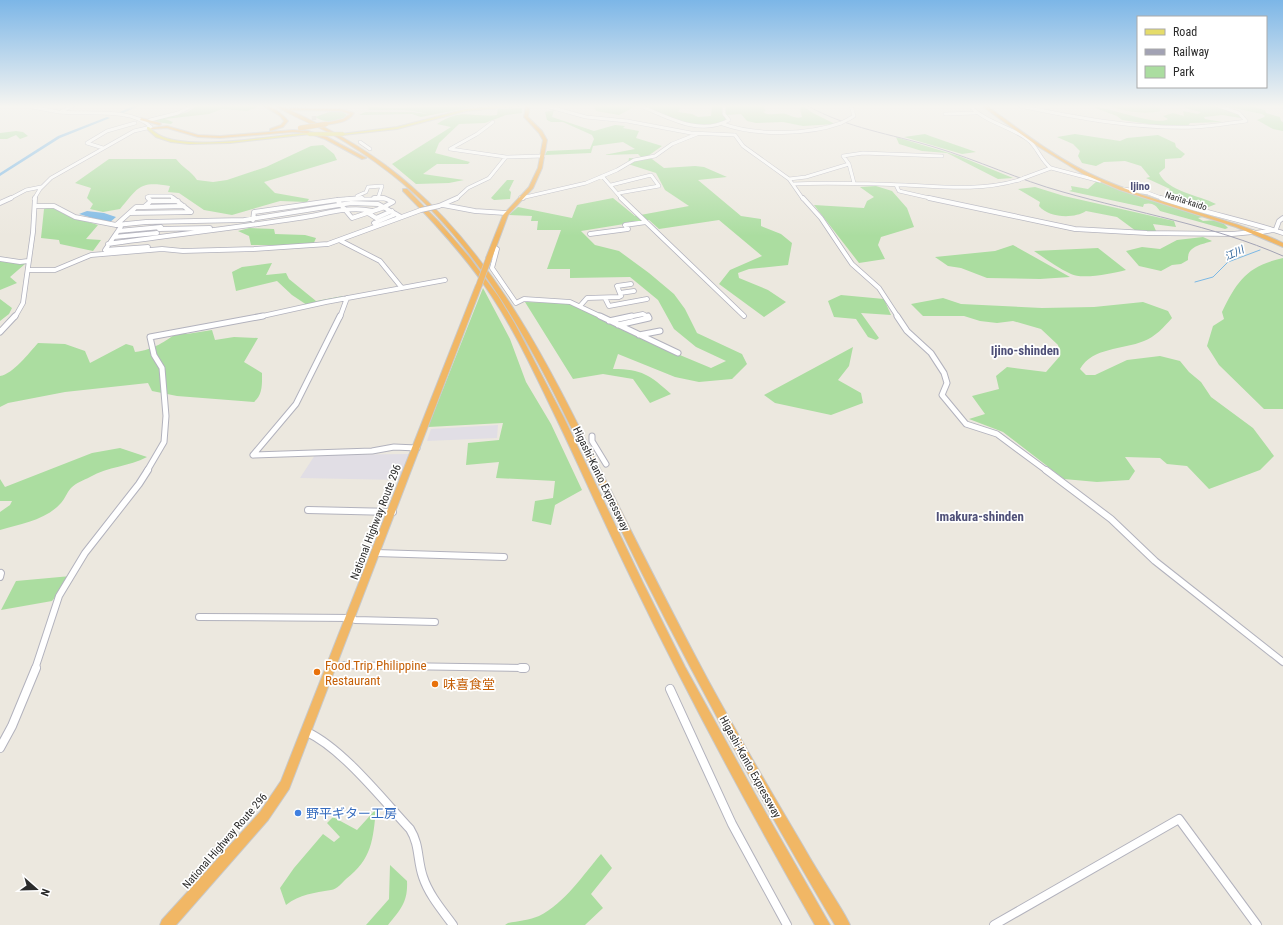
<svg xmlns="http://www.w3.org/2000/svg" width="1283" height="925" font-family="'Roboto Condensed','Noto Sans JP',sans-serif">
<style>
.industrial{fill:#e1dee5}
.education{fill:#ece7d0}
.green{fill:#abdda0}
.pitch{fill:#bae49c}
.water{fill:#7bb8e5}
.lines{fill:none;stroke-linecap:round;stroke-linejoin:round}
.stream{stroke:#7bb8e5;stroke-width:1}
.river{fill:#7bb8e5;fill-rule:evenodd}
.highway-tunnel{stroke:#c5c2bb;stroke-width:4.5;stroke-dasharray:4.5 2;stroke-linecap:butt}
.minor-far4-casing{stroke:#b2b2bd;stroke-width:4}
.minor-far3-casing{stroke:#b2b2bd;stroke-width:5.5}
.minor-far2-casing{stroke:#b2b2bd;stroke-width:7}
.minor-far1-casing{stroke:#b2b2bd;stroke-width:8}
.minor-casing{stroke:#b2b2bd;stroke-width:10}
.major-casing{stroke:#c8c8c8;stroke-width:2}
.highway-casing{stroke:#c8c8c8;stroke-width:2}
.minor-far4{stroke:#fff;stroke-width:3}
.minor-far3{stroke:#fff;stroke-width:4}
.minor-far2{stroke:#fff;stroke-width:5}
.minor-far1{stroke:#fff;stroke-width:6}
.minor{stroke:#fff;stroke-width:8}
.major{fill:#e5dc6a;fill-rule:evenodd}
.highway{fill:#f1b765;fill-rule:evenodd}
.rail{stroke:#a2a2b4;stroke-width:1}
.minor-bridge-far1-casing{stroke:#b2b2bd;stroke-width:4;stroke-linecap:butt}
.minor-bridge-casing{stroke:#b2b2bd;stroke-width:5.5;stroke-linecap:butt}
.major-bridge-casing{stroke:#c8c8c8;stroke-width:4.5;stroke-linecap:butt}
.highway-bridge-far1-casing{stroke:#c8c8c8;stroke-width:5.5;stroke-linecap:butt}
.highway-bridge-casing{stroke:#c8c8c8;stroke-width:7;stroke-linecap:butt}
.minor-bridge-far1{stroke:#fff;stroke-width:3}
.minor-bridge{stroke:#fff;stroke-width:4}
.major-bridge{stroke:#e5dc6a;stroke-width:3.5}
.highway-bridge-far1{stroke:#f1b765;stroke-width:4.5}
.highway-bridge{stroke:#f1b765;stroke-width:5.5}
.food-dot{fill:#e8710a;stroke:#fff;stroke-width:1.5}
.shop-dot{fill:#3f7fe0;stroke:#fff;stroke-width:1.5}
.labels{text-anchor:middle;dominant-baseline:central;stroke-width:3.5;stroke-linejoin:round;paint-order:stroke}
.far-street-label{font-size:9px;fill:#2b2b2b;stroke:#fff}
.far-water-label{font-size:10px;font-style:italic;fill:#195591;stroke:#fff}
.far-quarter-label{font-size:11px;font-weight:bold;fill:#4f5078;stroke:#fff}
.street-label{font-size:11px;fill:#2b2b2b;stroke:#fff}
.quarter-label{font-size:13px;font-weight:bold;fill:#4f5078;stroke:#fff}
.near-food-label{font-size:13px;fill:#c56008;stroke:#fff;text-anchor:start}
.near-shop-label{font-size:13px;fill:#366cbe;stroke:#fff;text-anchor:start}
</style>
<rect width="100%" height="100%" fill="#ece8df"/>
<path class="industrial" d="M498,425L497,438L427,441L431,429Z
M410,454L400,480L300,478L315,455Z"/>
<path class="education" d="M1101,106L1181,107L1185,116L1173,113L1164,116L1167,121L1162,122L1129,117L1116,110Z"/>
<path class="green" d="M196,106H257L258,107L247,111L222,109L209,114L165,119L173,122L171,124L156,122L155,120L188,112Z
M366,106L388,108L477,106L421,117L412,114L359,115L365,112H412L428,114C408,108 389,110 368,110L369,108Z
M594,106H636L619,115L596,111Z
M643,106H678L681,107L678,112L692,114L698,117L711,116L712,106H765L764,108L766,110L763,112C769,117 778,112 786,114C792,116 796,119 802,117L800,109L803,106L811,112L835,124L803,126L783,122L756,123L747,121L741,114L724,115L726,119C711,137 660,114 643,106Z
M1090,106C1106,106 1158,127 1168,119L1163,116L1173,113L1184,116L1183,111L1198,114L1201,112L1185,108L1186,106H1214L1239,114L1241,118L1222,115L1204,117L1205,119L1222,122L1190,123L1188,126H1162L1122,120L1117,116Z
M1224,106H1251L1265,110L1266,113L1280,117L1281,121L1283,122V131L1273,129L1257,120L1264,117L1265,116L1262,114Z
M522,108V113L506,115L485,123L459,124L439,143L435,153L470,162L468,164H437L423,174L464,180L449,183L416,184L392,164L451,127L437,124C462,107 471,118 497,115L498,109Z
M554,110L552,117L594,131L615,125L625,126L623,128L639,131L636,138L662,146L648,156L664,168L695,166L704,167L727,177L698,180L741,216L761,219V226L781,234L792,243L788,265L749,269L738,273L739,278L768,290L786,302L764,317L719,284L730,270L762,256L719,220L659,229L649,220L581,231L595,245L619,251L649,273L674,294L685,309L697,333L742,354L747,364L732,379L699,382L675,377L618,354L613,369C642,369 650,375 671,394L650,403L633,379L603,374L573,379L525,302L568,303L663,348L711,368L726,361L696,347L674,329L658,300L630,277L570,278V269H547L561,230H537L538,221H531L532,216L509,215L518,207L572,218L577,205L613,198L635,216L689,206L665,190L656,173L628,164L629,158L643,159L638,154L604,155L635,149L623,142L593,146L591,153L545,155L547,151L590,149L594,139L592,135L563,122H551L547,120L545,112Z
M329,112H343L347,115C337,124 326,123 315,117Z
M16,131L23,132L28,136L20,139L16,135L7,139H0V133Z
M925,134L930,136L976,152L962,154L904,137Z
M1075,134L1120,141L1127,138L1158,135L1175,143L1176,147L1185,154L1181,158L1165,159V168L1159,173C1168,192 1199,195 1216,204L1206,208L1191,200L1167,192L1170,189L1146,178L1150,177L1141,166L1125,161L1104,162L1096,166L1082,163L1078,156L1080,151L1073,144L1057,137Z
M896,137L959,156L1013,178L998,179L947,153L922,151L899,144Z
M323,145L334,154L337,160L264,182L275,193L309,199L307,202L280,201L232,215L204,210L179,193L168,192L170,186C139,181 139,187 120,209L103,212L90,209L93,204L87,198L91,188L75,183L109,159H176C183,168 190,170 197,180L213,182L227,180L266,167L311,146Z
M507,180H514L509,190L511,192L510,199L494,200L491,198Z
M1097,181L1203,217L1198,218L1203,221C1211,220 1222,220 1228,228L1225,229L1160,211C1156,205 1152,202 1144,204L1143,207L1069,191L1072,190L1071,186L1088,189Z
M876,186L892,191L907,208L914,227L881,237L878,245L885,259L859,263L814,205L864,208L867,201L874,197L860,187Z
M1035,187L1064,196L1174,221L1176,227L1153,224L1156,231H1136L1117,217L1086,211C1074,219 1049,218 1039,206L1040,202L1018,189Z
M50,207L72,217L98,225L86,239L101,240L93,251L60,244L59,240L41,238L44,209Z
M249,228L274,229L275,234L305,235L316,238L313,245H251L249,236L238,231Z
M1203,237L1212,241C1201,245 1187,246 1188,260L1181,264L1172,265L1161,271L1139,266L1126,251L1142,247L1160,249L1177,240Z
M1013,245L1070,277L1040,279L987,278L961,268L948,266L935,257L995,251Z
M1098,248L1126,270C1114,273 1082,280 1071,274C1058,268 1046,259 1034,251Z
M1283,258V409H1264L1219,365L1207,346L1213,326L1224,319L1222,312C1237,281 1247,266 1283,258Z
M0,261L25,264L10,277L17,283L0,290Z
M272,263L266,275L286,273L289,279L316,301L343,296V299L307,305L292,295L277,281L236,291L232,272L242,267Z
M483,288L510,339L526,382L551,424L582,490L555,505L551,525L532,521L535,501L553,498L555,481L496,478L499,462L466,465L468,443L499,440L503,423L428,427Z
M841,295L884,299L891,315L861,313L879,338L876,340L868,337L856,319L834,317L828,301Z
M943,298L961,304L1042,308L1094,307L1143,302L1168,311L1172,318C1164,327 1155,337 1144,341C1122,350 1093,347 1080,369L1086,375H1095L1127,360L1160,356L1180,361L1189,372L1201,382L1211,397L1253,428L1274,456L1260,470L1209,489L1187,466L1167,464L1160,458L1125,457L1135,471L1129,480L1097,482L1064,479L1003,432L969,419L985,414L972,396L999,389L996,376L1007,367L1046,372L1060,356L1058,345L1041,329L1013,321L997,323L980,321L964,316H923L911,304Z
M0,299L12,308L9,314L0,321Z
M212,330L215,340L234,337L258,338L244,362L262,373C262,383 263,395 254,402L177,396L152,391L148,383L65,392L8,403L0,407V425V376C13,374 29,353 38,343L65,344L85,351L90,363L126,344L133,346L135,352C156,349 163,342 179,332L187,334Z
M853,347L849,366L838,380L861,393L863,403L831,415L775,403L764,395Z
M120,448L147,457C129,467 108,466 90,477C84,480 76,483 71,488C67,492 65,499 61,503C46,520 21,524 0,530V512L10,505L12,501H0V479L5,487L92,453Z
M71,576L52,601L1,610L16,581Z
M376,809C373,840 372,859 346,879C342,883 337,889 331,890C314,893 300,894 286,905L280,888L294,868L323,834L334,842L340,837L327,823L333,817L357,830Z
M601,854L612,868L591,894L603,908L585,925H505L508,923C518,921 530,920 539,916C565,903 583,875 601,854Z
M390,865L407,881C408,902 401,909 388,925H366L389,899Z"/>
<path class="pitch" d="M1108,106H1158L1160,107V111C1143,115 1125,111 1108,106Z"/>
<path class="water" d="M87,211L104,213L116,217L109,223L79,214Z"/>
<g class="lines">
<path class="stream" d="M777,106L779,108
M1195,282L1213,277L1228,262L1260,250"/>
<path class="river" d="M133,106H139L123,113L120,112Z
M107,117L110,118L60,138L0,176V173L58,136Z"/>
<path class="highway-tunnel" d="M314,116V120"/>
<g class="minor-far4-casing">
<path id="minor-far4" d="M26,106C37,108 48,110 59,112C87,115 131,107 151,127L134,131L51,178L40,189L34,199
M546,106L586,117L627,121L691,133L735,135
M641,106C669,118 700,136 729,120L724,114V106
M970,106C985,122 1009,126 1027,139C1038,147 1040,160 1051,168
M1020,106C1077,118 1136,129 1195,127C1212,126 1229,123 1246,121L1239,113L1219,106
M62,111L73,106
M945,114L975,113
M849,119L854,116L851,106
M150,120L178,113L192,106
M493,122L477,134L450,149L506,157L543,156
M723,124C756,136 808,135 841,123
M735,135L743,146L789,179L803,199
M360,142L370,149
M103,148L87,143L107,131L135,123
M602,176L622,199
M1024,178L1051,168L1100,181
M789,179L806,177L849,164
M854,183L849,164L843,156L863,153L942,156
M793,184C831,182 869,184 906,185C945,187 982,191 1019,180
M611,185L651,175L659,186L619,193
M896,185L899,191L934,199
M1124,189L1148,193L1164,199
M357,196L366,192L368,187L382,186L378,198
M521,198L586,183L617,170L634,160L655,156L672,144L697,134
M9,199L26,190L41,187
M149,199L147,197L150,196H171L174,199
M346,199H385
M456,199L468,188L489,178L506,157"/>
</g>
<g class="minor-far3-casing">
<path id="minor-far3" d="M173,198L191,212
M521,198H523
M621,198L744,316
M803,198L821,218L852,264L879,288L898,317
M929,198L1075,229L1147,233L1232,234L1253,232
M1161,198C1201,212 1243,220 1283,233
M337,200L352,218L382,208L393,202L384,198H374
M337,200L362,198
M151,201H178
M0,203L11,198
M443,205L475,211L506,213
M35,206H54L75,217L116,225L146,222L244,220L351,203L378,204L401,217
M439,206L457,198
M144,207L184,206
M130,213L191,212
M368,213L376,218L392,211
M253,220L254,212L337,200
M374,223L396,214
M116,225L136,207H144L151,201L148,198
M122,225L105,250L148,247
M159,229L210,228
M1276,229L1279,221L1283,218
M118,231L161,227
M1256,233L1273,230
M590,234L628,229L625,225L646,222
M114,237L157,233
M341,241L380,261L402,288
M108,244C172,235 236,228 299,218C323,215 349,205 372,211
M493,247L497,249L492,268L516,303L524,299L570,302L602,317
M0,259L20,262L28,261
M28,270H55L91,255L162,249L183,251L254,249L328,244L421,210
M620,293L634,291
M605,298L609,306L647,299
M580,306L587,298L619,297L621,296L617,286L631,284
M15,317L23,303L33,232L35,198
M258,317L326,302L445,280
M340,317L347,298
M628,317L643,314L648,317"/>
</g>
<g class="minor-far2-casing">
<path id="minor-far2" d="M600,316L678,353
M897,316L907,331L931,353L944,373L947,383L942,395L966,424L997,434L1047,471
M609,321L632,316
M618,325L649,318L648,316
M0,332L15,316
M639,335L660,331
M592,436V441L606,464
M253,455L296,404L340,316
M253,455L372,451L394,447L417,448
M147,471L164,442L166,416L162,368L154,355L150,337L263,316"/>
</g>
<g class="minor-far1-casing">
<path id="minor-far1" d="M1046,470L1111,519L1155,561L1283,662
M308,510L393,512
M376,553L504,557
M0,574L1,573L0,577
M199,617L352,618L355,620L435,622
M333,665L525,668
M35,669L59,596L85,553L139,484L148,470"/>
</g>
<g class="minor-casing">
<path id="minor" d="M521,668H525
M670,689L732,824L787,925
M307,732C343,749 382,799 410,829C420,845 417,860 423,877C429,895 442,910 453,925
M0,748L12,726L36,668
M994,925L1179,819L1257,925"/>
</g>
<g class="major-casing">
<path id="major" d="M502,106H521L466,111L397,129L343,135L341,134L397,127L466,109Z
M147,127H149C152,130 155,133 159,135C190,152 272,135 309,133L311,134L230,143L189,144L171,142L156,137L147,129Z"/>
</g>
<g class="highway-casing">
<path id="highway" d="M264,106C274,106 282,114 288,121L283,127L270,131V129L281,125L284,121L280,116Z
M275,106H281C327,127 373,152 411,186C499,263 551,370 602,473C637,543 672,613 709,682C739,737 771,792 803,846C812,862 822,878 832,894C838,904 845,914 850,925H835C767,810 702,693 642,573C618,524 595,475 571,427C534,352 495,278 438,217C407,183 370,156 330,133C312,124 293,116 275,106Z
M526,106H530L528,117L542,131L547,140L542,168L533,188L508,215L492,258L487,259L486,258L503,215L529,187L538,168L543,140L539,133L524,117Z
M982,106H987C1023,132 1058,160 1099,178C1159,205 1224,215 1283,243V247L1236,227L1120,190L1083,174L1039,147Z
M290,108L341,109L354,113C348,123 336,123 326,125L325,123L343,119L350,114L341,111L289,110Z
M141,118L160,123L161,124L159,125L140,120Z
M167,126L198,135L220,136L293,130L308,131L327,137L366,158L362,159L325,139L308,133L293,132L220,138L198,137L167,128L152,129L150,128Z
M403,189H407L439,222L470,258L498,296L515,324L564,418L643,583L685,667L755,794L830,925H815C751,813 690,700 634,584C604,523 577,460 547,399C530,364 513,328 491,295C466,257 435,223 403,191Z
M479,283L482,285L289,789L268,820L176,925H160L162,920L260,812L281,781L476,285Z"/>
</g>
<use href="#minor-far4" class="minor-far4"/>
<use href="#minor-far3" class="minor-far3"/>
<use href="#minor-far2" class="minor-far2"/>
<use href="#minor-far1" class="minor-far1"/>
<use href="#minor" class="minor"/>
<use href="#major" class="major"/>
<use href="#highway" class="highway"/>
<path class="rail" d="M808,106C847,128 891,134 934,147C978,160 1019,180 1063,192C1137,213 1212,225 1283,256"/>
<g class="minor-bridge-far1-casing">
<path id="minor-bridge-far1" d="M841,123L849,119
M1019,180L1024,178"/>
</g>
<g class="minor-bridge-casing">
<path id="minor-bridge" d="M421,210L439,206"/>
</g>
<g class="major-bridge-casing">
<path id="major-bridge" d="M309,134H343"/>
</g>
<g class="highway-bridge-far1-casing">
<path id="highway-bridge-far1" d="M300,128L326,124"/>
</g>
<g class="highway-bridge-casing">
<path id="highway-bridge" d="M479,285L489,258"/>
</g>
<use href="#minor-bridge-far1" class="minor-bridge-far1"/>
<use href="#minor-bridge" class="minor-bridge"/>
<use href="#major-bridge" class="major-bridge"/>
<use href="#highway-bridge-far1" class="highway-bridge-far1"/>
<use href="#highway-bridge" class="highway-bridge"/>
</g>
<linearGradient id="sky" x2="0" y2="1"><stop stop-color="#7cb6e7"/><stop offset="0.45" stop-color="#f6f5f1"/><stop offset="1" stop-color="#f6f5f1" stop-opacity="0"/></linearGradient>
<rect width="1283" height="236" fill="url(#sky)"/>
<g class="food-dot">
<circle cx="317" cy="672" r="4"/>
<circle cx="435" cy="684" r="4"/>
</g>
<circle class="shop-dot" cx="298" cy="813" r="4"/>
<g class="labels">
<g class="far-street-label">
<text transform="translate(1186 201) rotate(18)">Narita-kaido</text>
</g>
<g class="far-water-label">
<text transform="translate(1234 253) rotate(-25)">江川</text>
</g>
<g class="far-quarter-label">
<text x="1140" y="186">Ijino</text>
</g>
<g class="street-label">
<text transform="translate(601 479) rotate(64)">Higashi-Kanto Expressway</text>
<text transform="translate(376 522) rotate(-69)">National Highway Route 296</text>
<text transform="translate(750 767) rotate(61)">Higashi-Kanto Expressway</text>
<text transform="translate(225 841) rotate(-49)">National Highway Route 296</text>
</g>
<g class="quarter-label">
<text x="1025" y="350">Ijino-shinden</text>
<text x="980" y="516">Imakura-shinden</text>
</g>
<g class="near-food-label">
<text x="325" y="665">Food Trip Philippine<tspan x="325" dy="15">Restaurant</tspan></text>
<text x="443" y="684">味喜食堂</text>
</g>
<g class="near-shop-label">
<text x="306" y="813">野平ギター工房</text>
</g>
</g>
<rect x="1137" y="16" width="130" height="72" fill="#ffffff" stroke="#aaaaaa"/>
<rect x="1145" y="29" width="20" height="6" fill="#e5dc6a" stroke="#aaaaaa"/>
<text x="1173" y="36" font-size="12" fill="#2b2b2b">Road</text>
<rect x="1145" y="49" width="20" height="6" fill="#a2a2b4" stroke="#aaaaaa"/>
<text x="1173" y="56" font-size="12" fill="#2b2b2b">Railway</text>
<rect x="1145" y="66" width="20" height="12" fill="#abdda0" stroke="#aaaaaa"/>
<text x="1173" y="76" font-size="12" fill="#2b2b2b">Park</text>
<g transform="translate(36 889) rotate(110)" stroke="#ffffff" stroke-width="3" paint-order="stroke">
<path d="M0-3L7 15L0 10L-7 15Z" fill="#2b2b2b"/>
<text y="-6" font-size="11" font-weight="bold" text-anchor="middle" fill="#2b2b2b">N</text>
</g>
</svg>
